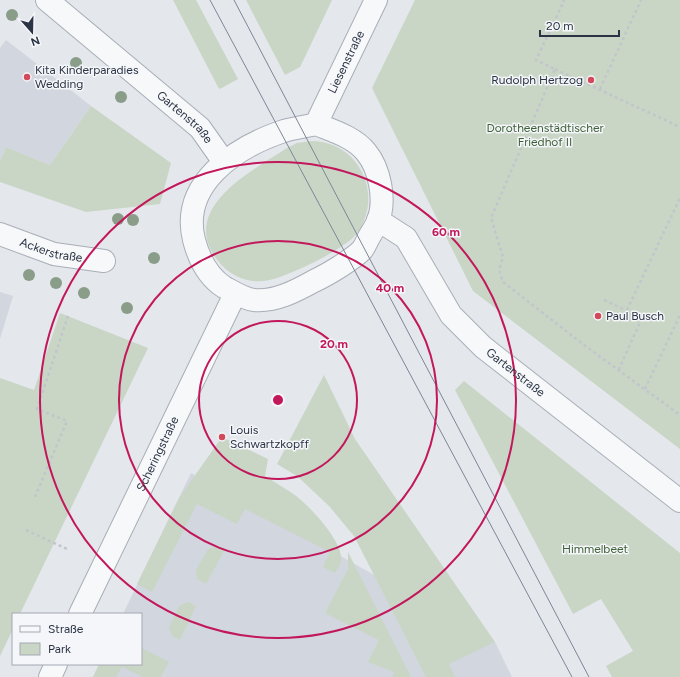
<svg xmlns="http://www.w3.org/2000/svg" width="680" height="677" font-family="Figtree,sans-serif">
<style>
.built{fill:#d2d6de}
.green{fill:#c9d6c5}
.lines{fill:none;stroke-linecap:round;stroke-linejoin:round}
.minor-casing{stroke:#a9aeb7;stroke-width:24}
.tertiary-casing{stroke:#a9aeb7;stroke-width:24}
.path{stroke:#c2c5cb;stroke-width:2.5;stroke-dasharray:3 3;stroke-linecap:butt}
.minor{stroke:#f7f8fa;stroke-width:22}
.tertiary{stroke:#f7f8fa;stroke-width:22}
.tram{stroke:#7d8696;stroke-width:1}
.tree{fill:#899d89}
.ring{fill:none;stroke:#c2185b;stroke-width:2}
.poi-dot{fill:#d1495b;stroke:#f4f6f9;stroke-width:1.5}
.labels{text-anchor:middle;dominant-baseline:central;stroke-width:3;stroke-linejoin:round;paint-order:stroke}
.street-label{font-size:12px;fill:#2b3445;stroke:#f4f6f9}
.poi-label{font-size:12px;fill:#2b3445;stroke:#f4f6f9;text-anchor:start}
.park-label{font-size:12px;fill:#3f6138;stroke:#f4f6f9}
.centre{fill:#c2185b;stroke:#f4f6f9;stroke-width:2}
.ring-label{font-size:12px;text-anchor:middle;font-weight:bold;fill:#c2185b;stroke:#f4f6f9;stroke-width:3;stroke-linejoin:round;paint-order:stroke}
</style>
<rect width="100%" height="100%" fill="#e4e7ec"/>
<path class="built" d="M6,40L91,106L50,165L6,147L0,161V48Z
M0,292L13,296L0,339Z
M191,473L495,642L512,677H93L100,664H141V614H123Z"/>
<path class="green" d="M173,0H196L238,79L220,89L218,87Z
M246,0H332L303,61L300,67L285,75Z
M415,0H680V449L473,291L372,88Z
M91,106L171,163L160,204L86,212L0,182V161L6,147L50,165Z
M311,141C358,141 384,193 358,232C348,248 283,280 263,281C246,283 229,275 218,261C177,209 252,171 287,148L297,143Z
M60,313L148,348L20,614H13V629L0,656V378L34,390Z
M324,375L355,439L495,642L449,664L455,677H426L354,536L329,506L297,476L277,464Z
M464,381L680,553V677H612L606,666L633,651L601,599L573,614L455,390Z
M222,437L268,459L265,476C274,482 283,487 292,493C307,503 339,537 341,556C342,563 338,568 335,573L323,567L330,552L245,509L237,524L197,504L152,592L137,584L179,498Z
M218,546L225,549L206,584L197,579L196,570L208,549Z
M348,552L411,677H392L394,672L368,662L379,640L325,613L348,569Z
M188,602L196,606L180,640L172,636L169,627L180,605Z
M141,648L169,662L161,677H143L122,667L116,677H93L99,664H141Z"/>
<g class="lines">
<g class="minor-casing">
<g id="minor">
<path id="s1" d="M378,220L406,238L451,315L483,347L680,501"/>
<path id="s2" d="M0,234L54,254L104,261"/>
</g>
</g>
<g class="tertiary-casing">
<g id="tertiary">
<path id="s3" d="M47,0L200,128L224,162"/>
<path d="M316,124C333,131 354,137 366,152C380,169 386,200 378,221C376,226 372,232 369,237C367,241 365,246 362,250C352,260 327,275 314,281C296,291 275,302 254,300C244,299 233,292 224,287C207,276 199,259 194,240C180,184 235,148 281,132C292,128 305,127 316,124Z"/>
<path id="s4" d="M316,124L376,0"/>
<path id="s5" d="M80,614L235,294"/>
<path d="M50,677L56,664"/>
</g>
</g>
<path class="path" d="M562,0L564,1L536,60L555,69L491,218L503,257L499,270L503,282L584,345L680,415
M555,69L680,127
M600,89L641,0
M604,300L642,318L619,369
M627,310L680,198
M645,389L680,315
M35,497L67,421L37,409L68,316
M26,530L69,550"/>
<use href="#minor" class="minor"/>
<use href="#tertiary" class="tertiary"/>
<path class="tram" d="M210,0L572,677
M234,0L589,677"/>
</g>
<g class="tree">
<circle cx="12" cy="15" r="6"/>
<circle cx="76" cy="63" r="6"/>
<circle cx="121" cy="97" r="6"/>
<circle cx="118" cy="219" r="6"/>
<circle cx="133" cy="220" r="6"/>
<circle cx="154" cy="258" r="6"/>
<circle cx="29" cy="275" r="6"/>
<circle cx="56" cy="283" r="6"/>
<circle cx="84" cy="293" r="6"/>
<circle cx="127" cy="308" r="6"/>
</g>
<g class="ring">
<circle cx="278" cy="400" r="79"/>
<circle cx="278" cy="400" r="159"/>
<circle cx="278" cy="400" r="238"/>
</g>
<g class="poi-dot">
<circle cx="27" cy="77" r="4"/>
<circle cx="591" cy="80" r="4"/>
<circle cx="598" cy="316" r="4"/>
<circle cx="222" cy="437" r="4"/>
</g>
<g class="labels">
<g class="street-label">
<text stroke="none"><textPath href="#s4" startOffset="69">Liesenstraße</textPath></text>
<text stroke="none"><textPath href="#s3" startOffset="181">Gartenstraße</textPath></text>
<text stroke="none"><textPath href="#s2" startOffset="54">Ackerstraße</textPath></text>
<text stroke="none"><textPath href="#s1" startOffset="209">Gartenstraße</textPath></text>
<text stroke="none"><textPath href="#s5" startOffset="178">Scheringstraße</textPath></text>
</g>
<g class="poi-label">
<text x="35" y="70">Kita Kinderparadies<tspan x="35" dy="14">Wedding</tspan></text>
<text x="583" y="80" text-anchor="end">Rudolph Hertzog</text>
<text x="606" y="316">Paul Busch</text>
<text x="230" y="430">Louis<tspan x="230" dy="14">Schwartzkopff</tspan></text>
</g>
<g class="park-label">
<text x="545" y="128">Dorotheenstädtischer<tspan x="545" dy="14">Friedhof II</tspan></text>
<text x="595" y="549">Himmelbeet</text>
</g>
</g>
<circle cx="278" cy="400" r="6" class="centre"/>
<g class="ring-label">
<text x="446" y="236">60 m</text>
<text x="390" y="292">40 m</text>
<text x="334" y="348">20 m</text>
</g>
<rect x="12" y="613" width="130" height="52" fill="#f4f6f9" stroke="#a4a8b1"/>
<rect x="20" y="626" width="20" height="6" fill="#f7f8fa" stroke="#a4a8b1"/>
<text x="48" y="633" font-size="12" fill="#2b3445">Straße</text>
<rect x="20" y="643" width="20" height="12" fill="#c9d6c5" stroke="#a4a8b1"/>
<text x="48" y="653" font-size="12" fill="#2b3445">Park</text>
<g transform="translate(32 32) rotate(160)" stroke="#f4f6f9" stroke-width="3" paint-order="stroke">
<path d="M0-3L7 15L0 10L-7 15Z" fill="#2b3445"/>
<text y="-6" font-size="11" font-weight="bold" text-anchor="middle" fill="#2b3445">N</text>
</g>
<path d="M540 30v6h79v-6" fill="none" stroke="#2b3445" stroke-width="2"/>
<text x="546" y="30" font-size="12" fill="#2b3445" stroke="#f4f6f9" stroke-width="3" paint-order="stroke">20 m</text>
</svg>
